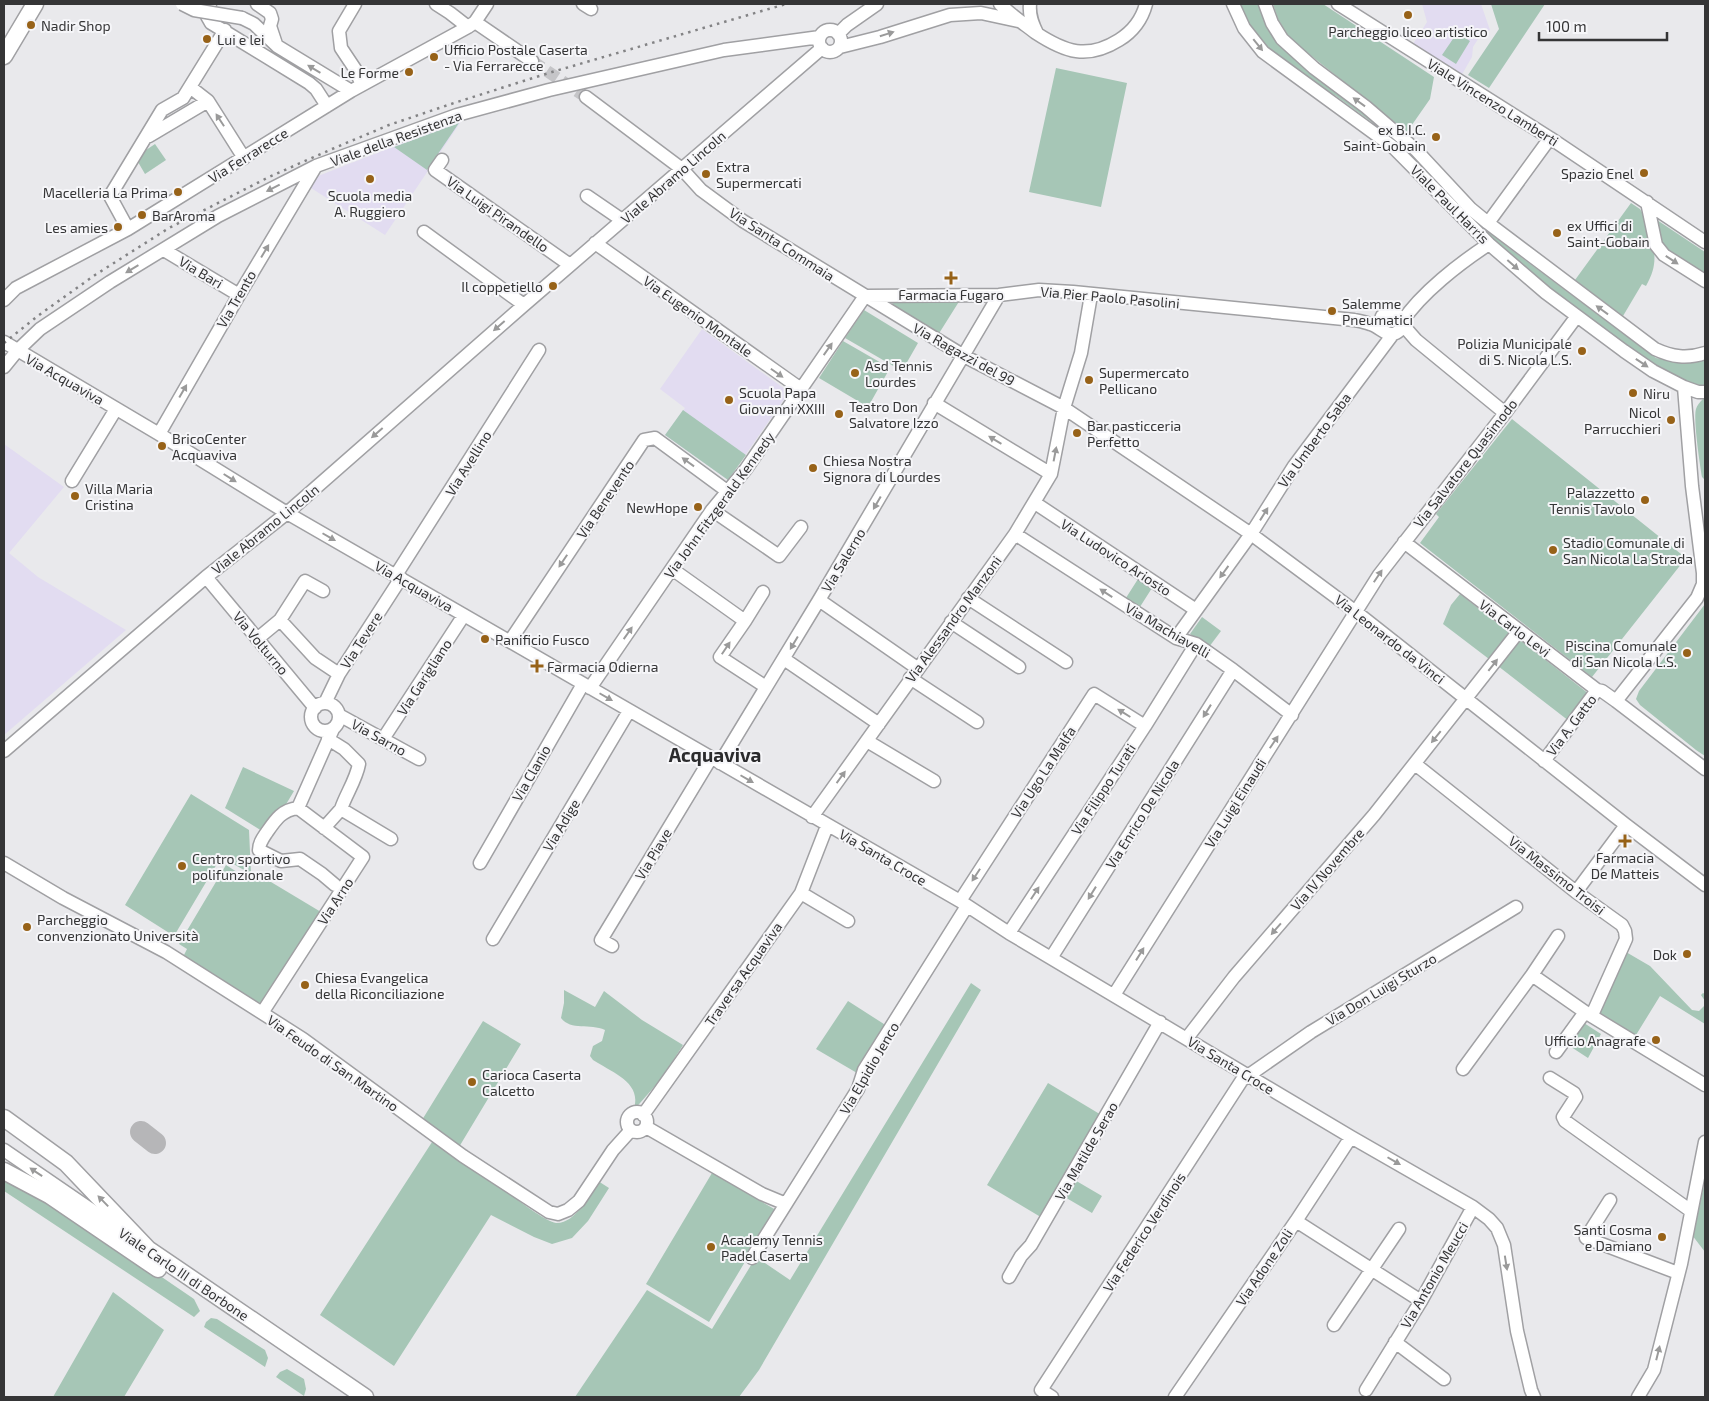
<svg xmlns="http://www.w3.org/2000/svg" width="1709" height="1401" font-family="'Exo 2',sans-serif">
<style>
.education{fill:#e2dcf1}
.green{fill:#a6c6b6}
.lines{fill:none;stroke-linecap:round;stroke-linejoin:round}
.taxiway{stroke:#b6b6b8;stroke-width:22}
.minor-tunnel{stroke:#c5c5c8;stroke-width:12;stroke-dasharray:12 6;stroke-linecap:butt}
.minor-casing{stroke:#a0a0a3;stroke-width:15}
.major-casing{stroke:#a0a0a3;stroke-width:19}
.minor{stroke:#fff;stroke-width:12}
.major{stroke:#fff;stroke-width:16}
.rail{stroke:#838385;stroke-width:2.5;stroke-dasharray:2.5 5;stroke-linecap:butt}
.minor-bridge-casing{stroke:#a0a0a3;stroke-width:15;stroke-linecap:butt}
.minor-bridge{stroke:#fff;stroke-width:12}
.oneway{fill:#9a9a9a}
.poi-dot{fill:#976218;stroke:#f6f6f9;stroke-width:2}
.labels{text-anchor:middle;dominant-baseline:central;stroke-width:4;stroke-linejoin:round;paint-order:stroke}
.poi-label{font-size:14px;fill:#353536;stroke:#f6f6f9;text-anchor:start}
.street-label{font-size:14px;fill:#353536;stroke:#f6f6f9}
.district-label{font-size:19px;font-weight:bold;fill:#2b2b2d;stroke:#f6f6f9}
</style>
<rect width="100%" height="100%" fill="#e9e9ec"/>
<path class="education" d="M1422,4H1481L1490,30L1480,36L1473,47L1472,57L1461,76L1413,44L1427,22Z
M462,120L385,235L311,188L318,176Z
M702,329L789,392L728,480L665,435L685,408L660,389Z
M4,444L64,487L9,553L38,577L126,630L4,735Z"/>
<path class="green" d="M1239,4H1260L1279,42L1286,51L1315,76L1392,134L1471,217L1509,248L1656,358L1683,363L1705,360V386L1694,387L1683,384L1569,306L1505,253L1381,129L1336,96L1297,73L1271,51L1254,35Z
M1273,4H1323L1434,77L1430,99L1407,132L1290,39L1278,19Z
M1491,4H1545L1489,88L1468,75L1499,29Z
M1457,33L1470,41L1456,64L1442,55Z
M1056,68L1127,83L1101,207L1029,192Z
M459,123L427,170L394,147Z
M155,144L166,160L145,174L138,162L146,150Z
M1631,203L1640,209L1643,214C1652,242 1662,259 1646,286L1642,284L1623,316L1575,280Z
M1657,220L1705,252V277L1663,248Z
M960,300L938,335L892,306L894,301Z
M864,310L918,343L902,371L845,338Z
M843,341L890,368L868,407L819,378Z
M1703,399H1705V480L1702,477C1700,465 1693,419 1696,409C1697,405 1700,402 1703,399Z
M683,410L746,455L728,480L665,435Z
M1512,419L1686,558L1592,677L1420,543L1439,517L1436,514Z
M1138,579L1152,588L1138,610L1124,601Z
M1460,594L1510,633L1489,659L1443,624L1451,605Z
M1705,604V756L1696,750L1640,705L1636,699L1639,691Z
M1202,617L1221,631L1209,647L1190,634Z
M1519,639L1589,694L1569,721L1498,666Z
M243,767L294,791L285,806L274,812L262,831L225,808Z
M191,794L249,830L251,874L221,857L174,936L125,905Z
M226,865L251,881L261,876L321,912L263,1002L257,1003L183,957L187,949L179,944Z
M1626,952L1650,966L1692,1010L1699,1011L1705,1005V1001L1701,995L1703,993L1705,994V1024L1660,996L1636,1035L1600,1013L1620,969L1618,967Z
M971,983L981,990L759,1370L739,1397H575L647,1290L712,1329L756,1257L790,1280Z
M564,990L595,1007L604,991L642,1020L683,1045L662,1078L633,1111C644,1083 613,1073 593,1060L590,1056L593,1046L602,1041L605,1030C590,1023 571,1031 561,1018L564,1003Z
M848,1001L887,1026L857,1073L816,1049Z
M483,1021L521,1044L459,1147L422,1120Z
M1584,1023L1601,1034L1588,1058L1568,1045Z
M1048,1083L1103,1116L1044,1219L987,1185Z
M434,1139C451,1151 469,1163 487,1176C500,1186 542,1221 556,1223C575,1224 590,1195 598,1181L609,1188L588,1221L572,1238L552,1244L534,1237L491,1215L394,1366L320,1315Z
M712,1173L776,1210L709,1322L646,1284Z
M4,1178L62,1209L194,1299L200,1311L194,1317L4,1191Z
M1073,1179L1102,1196L1092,1213L1063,1196Z
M1705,1182V1252L1692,1235Z
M113,1292L164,1330L124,1397H53Z
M211,1318L217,1319L265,1350L268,1358L265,1367L204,1327L206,1322Z
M287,1369L304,1379L306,1389L304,1396L276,1377L280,1372Z"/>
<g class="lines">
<path class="taxiway" d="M141,1132L155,1143"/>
<path class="minor-tunnel" d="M532,61L586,97"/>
<g class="minor-casing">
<path id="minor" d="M210,4L207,16L211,23L309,83L316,89L327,106
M257,4L270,13L272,19L270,26L276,44
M355,4L339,31L341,48L355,69L362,85
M436,4L450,13L468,27
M583,4L591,9
M1000,4C1012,16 1023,23 1036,33C1065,52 1087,60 1119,40C1132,32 1142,19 1146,4
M1030,4C1029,15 1032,23 1037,33
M1233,4L1244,28L1263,52L1393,147L1489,244L1546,293L1624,351L1653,371L1684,387L1698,392H1705
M1265,4L1272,23L1282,39L1314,68L1366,107L1416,150L1471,209L1488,223L1655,349C1672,357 1687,359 1705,353
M1338,4L1550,138L1705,242
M242,18L254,24L277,46L351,91
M475,22L532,61
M819 41a11 11 0 1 1 22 0a11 11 0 1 1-22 0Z
M838,34L847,25L877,4
M840,47L880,37L950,15L981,13L1018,21
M190,87L208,101L244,158
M586,97L682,169L701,190L743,221L964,356L1064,408L1251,534L1356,612L1626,825L1705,885
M149,136L208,101
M442,160L435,170L570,265
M587,196L622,220
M1647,202L1656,245L1664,255L1705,281
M1488,223L1550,138
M128,229L110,196L162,110L183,98L225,30
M424,232L524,305
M595,243L801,389
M164,250L239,295
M865,296L999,295L1039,290L1073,292L1354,320C1359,321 1365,322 1370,324C1379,326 1387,338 1396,333C1407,327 1401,314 1392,312L1382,316L1380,323L1382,330
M4,300L16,288L128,229L351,91L468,27L475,22L487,4
M1402,322C1421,293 1460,263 1489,244
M1402,324L1416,340L1505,413
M4,342L159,434L287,513L960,901L1009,933L1351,1137L1473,1207L1489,1219L1497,1228L1504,1245L1517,1331L1531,1390L1534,1397
M4,367L17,351L40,329L110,282L218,216L316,166L457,115L549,90L724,50L820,37
M934,403L1051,474
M159,434L239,295L316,166
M72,481L116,409
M1035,503L1196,610
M712,510L779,556L801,527
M1015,534L1176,638L1196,644L1233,670L1292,715
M1404,542L1597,690L1602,691L1616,701L1697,598L1703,584V573L1692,486L1684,387
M672,569L745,621L720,657L766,687
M396,575L539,350
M206,577L315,708
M968,598L1066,662
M819,600L917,668
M280,620L305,581L323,591
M745,621L763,592
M951,622L1019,667
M1176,638L1251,534L1294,466L1393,334
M257,639L280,620L315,658L339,674
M510,641L644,440L655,438L727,491
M784,659L879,724
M910,678L977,722
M590,688L712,510L746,469L865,296
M1616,701L1705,769
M325,703L339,674L401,578
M311 717a14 14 0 1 1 28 0a14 14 0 1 1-28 0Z
M339,715L419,759
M328,739L344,749L359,764C356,780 346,794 341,809
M383,739L464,615
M867,741L934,781
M4,751L206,577L287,513L524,305L822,48
M1544,761L1597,690
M720,763L819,600L999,295
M1415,764L1576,892L1622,925L1625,931L1626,939L1592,1015
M298,808C282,810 276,819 267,832C263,838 259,843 259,850L281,861L300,859L322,874L335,885
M812,817L1015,534L1051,474L1064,408L1081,353L1091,295
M324,828L341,809L391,839
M4,863L63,898L166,952L303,1039L463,1156L549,1212L558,1214L568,1210L579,1201L613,1150L631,1130
M480,863L583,684
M1576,892L1626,825
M801,893L848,921
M960,901L1094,694L1145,726
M1009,933L1145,726L1196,644
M493,939L629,711
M612,946L601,940L711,758
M1051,958L1233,670
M1532,975L1585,1012L1705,1085
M1114,995L1379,575L1505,413L1577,316
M262,1013L363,857L298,808L333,729
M1187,1038L1234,977L1374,815L1519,631
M1556,1052L1585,1012
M1463,1069L1532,975L1558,936
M1550,1078L1574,1093L1576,1097L1563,1117L1565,1121L1691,1211
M627 1122a10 10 0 1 1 20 0a10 10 0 1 1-20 0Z
M643,1115L801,893L827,826
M646,1127L762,1194L786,1204
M4,1150L128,1235
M1610,1200L1586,1238L1678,1273
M1296,1221L1421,1301
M752,1258L858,1089L864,1070L967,906
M1009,1277L1021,1256L1031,1245L1160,1022
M1334,1325L1399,1229
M1395,1342L1444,1379
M1366,1390L1421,1301L1473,1207
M1052,1397L1041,1390L1242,1080L1311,1032L1516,907
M1175,1397L1296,1221L1351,1137
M1638,1397L1654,1370L1681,1264L1705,1142"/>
</g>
<g class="major-casing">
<path id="major" d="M4,56L35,4
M4,1118L66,1163L148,1249L365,1397
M4,1171L49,1195L158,1269"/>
</g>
<use href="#minor" class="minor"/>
<use href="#major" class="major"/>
<path class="rail" d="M4,343L39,315L95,275L169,228L269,177L332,149L389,125L454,103L552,72L786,4"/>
<g class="minor-bridge-casing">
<path id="minor-bridge" d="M182,4L194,10L242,18"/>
</g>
<use href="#minor-bridge" class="minor-bridge"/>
</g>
<defs><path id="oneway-solid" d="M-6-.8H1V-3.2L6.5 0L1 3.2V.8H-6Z" transform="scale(1.25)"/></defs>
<g class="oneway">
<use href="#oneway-solid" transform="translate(887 34) rotate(-17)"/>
<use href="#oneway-solid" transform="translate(1258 45) rotate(51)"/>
<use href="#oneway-solid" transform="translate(314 69) rotate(-149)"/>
<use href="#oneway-solid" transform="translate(1359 102) rotate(-144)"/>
<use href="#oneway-solid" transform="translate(220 120) rotate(-123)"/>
<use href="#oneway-solid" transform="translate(273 188) rotate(153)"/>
<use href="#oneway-solid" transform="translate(265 251) rotate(-59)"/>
<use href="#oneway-solid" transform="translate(1672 260) rotate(33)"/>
<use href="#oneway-solid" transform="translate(1513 265) rotate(41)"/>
<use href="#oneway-solid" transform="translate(132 269) rotate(149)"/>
<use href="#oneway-solid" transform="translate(1602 310) rotate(-144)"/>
<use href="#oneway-solid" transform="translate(499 326) rotate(139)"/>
<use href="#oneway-solid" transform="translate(828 349) rotate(-55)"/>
<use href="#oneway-solid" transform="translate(1642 363) rotate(34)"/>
<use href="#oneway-solid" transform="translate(777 373) rotate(35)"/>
<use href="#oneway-solid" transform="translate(183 391) rotate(-60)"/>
<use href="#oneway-solid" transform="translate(377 433) rotate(139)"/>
<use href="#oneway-solid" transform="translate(995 440) rotate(-149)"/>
<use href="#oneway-solid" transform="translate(1055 454) rotate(-79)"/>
<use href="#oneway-solid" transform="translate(688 462) rotate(-144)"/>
<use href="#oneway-solid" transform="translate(230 478) rotate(32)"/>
<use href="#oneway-solid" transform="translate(877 503) rotate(120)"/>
<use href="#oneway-solid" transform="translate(1264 514) rotate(-58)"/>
<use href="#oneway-solid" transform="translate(329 537) rotate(30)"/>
<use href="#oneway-solid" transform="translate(563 561) rotate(124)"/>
<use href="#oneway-solid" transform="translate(1224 572) rotate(126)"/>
<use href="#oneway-solid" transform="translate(1378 576) rotate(-56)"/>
<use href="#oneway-solid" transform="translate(1106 593) rotate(-147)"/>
<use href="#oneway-solid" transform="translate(628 633) rotate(-55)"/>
<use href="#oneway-solid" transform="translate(794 643) rotate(121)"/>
<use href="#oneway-solid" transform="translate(726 648) rotate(-56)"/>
<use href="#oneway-solid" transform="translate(1493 665) rotate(-52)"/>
<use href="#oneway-solid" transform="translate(606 697) rotate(30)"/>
<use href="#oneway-solid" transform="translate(1207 711) rotate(122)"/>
<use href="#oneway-solid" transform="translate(1124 713) rotate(-148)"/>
<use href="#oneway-solid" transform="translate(1436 737) rotate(129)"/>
<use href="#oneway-solid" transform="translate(1274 742) rotate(-56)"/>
<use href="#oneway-solid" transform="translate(841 777) rotate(-54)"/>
<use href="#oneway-solid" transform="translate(747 779) rotate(30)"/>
<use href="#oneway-solid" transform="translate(976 875) rotate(123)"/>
<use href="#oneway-solid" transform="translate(1035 893) rotate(-57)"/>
<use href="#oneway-solid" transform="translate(1092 893) rotate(122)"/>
<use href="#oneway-solid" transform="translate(1276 929) rotate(131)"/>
<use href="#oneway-solid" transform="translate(1140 954) rotate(-58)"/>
<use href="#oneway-solid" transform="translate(1394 1161) rotate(30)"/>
<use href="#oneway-solid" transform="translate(36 1172) rotate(-146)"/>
<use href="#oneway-solid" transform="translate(103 1201) rotate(-134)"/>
<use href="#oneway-solid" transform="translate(1506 1263) rotate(81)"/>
<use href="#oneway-solid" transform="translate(1658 1353) rotate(-76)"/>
</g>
<g class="poi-dot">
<circle cx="1408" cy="15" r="5"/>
<circle cx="31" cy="25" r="5"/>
<circle cx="207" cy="39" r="5"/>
<circle cx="434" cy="57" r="5"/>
<circle cx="409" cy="72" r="5"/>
<circle cx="1436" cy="137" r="5"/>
<circle cx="1644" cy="173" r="5"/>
<circle cx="706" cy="174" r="5"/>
<circle cx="370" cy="179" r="5"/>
<circle cx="178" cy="192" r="5"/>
<circle cx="142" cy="215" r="5"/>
<circle cx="118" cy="227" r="5"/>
<circle cx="1557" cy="233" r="5"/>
<path d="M948.5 270.5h5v5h5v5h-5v5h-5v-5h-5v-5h5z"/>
<circle cx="553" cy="286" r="5"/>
<circle cx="1332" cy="311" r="5"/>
<circle cx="1582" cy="351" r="5"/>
<circle cx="855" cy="373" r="5"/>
<circle cx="1089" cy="380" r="5"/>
<circle cx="1633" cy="393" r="5"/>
<circle cx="729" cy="400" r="5"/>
<circle cx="839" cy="414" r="5"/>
<circle cx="1671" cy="420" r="5"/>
<circle cx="1077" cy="433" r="5"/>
<circle cx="162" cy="446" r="5"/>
<circle cx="813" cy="468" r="5"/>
<circle cx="75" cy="496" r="5"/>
<circle cx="1645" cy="500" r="5"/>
<circle cx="698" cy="507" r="5"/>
<circle cx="1553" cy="550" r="5"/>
<circle cx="485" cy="639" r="5"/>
<circle cx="1687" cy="653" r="5"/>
<path d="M534.5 658.5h5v5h5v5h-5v5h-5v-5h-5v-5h5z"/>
<path d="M1622.5 833.5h5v5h5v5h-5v5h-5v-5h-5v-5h5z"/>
<circle cx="182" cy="866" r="5"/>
<circle cx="27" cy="927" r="5"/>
<circle cx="1687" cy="954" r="5"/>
<circle cx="305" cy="985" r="5"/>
<circle cx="1656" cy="1040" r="5"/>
<circle cx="472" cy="1082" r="5"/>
<circle cx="1662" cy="1237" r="5"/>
<circle cx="711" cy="1247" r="5"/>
</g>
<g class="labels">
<g class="poi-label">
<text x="41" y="25">Nadir Shop</text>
<text x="1408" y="31" text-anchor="middle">Parcheggio liceo artistico</text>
<text x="217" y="39">Lui e lei</text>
<text x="444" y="49">Ufficio Postale Caserta<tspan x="444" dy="16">- Via Ferrarecce</tspan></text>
<text x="399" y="72" text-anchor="end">Le Forme</text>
<text x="1426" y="129" text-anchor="end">ex B.I.C.<tspan x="1426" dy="16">Saint-Gobain</tspan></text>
<text x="716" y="166">Extra<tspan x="716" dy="16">Supermercati</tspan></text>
<text x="1634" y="173" text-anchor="end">Spazio Enel</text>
<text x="168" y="192" text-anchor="end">Macelleria La Prima</text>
<text x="370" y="195" text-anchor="middle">Scuola media<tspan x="370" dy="16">A. Ruggiero</tspan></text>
<text x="152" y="215">BarAroma</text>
<text x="1567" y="225">ex Uffici di<tspan x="1567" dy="16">Saint-Gobain</tspan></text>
<text x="108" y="227" text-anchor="end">Les amies</text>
<text x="543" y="286" text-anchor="end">Il coppetiello</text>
<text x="951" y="294" text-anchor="middle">Farmacia Fugaro</text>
<text x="1342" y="303">Salemme<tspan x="1342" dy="16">Pneumatici</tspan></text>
<text x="1572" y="343" text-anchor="end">Polizia Municipale<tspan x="1572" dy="16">di S. Nicola L.S.</tspan></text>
<text x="865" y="365">Asd Tennis<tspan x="865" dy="16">Lourdes</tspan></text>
<text x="1099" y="372">Supermercato<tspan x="1099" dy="16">Pellicano</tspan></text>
<text x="739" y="392">Scuola Papa<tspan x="739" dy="16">Giovanni XXIII</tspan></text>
<text x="1643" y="393">Niru</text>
<text x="849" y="406">Teatro Don<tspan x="849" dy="16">Salvatore Izzo</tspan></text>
<text x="1661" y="412" text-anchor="end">Nicol<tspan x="1661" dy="16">Parrucchieri</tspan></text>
<text x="1087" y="425">Bar pasticceria<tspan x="1087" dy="16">Perfetto</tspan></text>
<text x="172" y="438">BricoCenter<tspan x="172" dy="16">Acquaviva</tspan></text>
<text x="823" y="460">Chiesa Nostra<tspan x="823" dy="16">Signora di Lourdes</tspan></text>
<text x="85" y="488">Villa Maria<tspan x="85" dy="16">Cristina</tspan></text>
<text x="1635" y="492" text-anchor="end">Palazzetto<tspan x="1635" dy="16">Tennis Tavolo</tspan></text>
<text x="688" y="507" text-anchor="end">NewHope</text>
<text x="1563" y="542">Stadio Comunale di<tspan x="1563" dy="16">San Nicola La Strada</tspan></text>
<text x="495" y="639">Panificio Fusco</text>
<text x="1677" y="645" text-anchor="end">Piscina Comunale<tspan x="1677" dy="16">di San Nicola L.S.</tspan></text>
<text x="547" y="666">Farmacia Odierna</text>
<text x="1625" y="857" text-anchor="middle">Farmacia<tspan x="1625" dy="16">De Matteis</tspan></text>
<text x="192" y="858">Centro sportivo<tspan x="192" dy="16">polifunzionale</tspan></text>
<text x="37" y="919">Parcheggio<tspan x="37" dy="16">convenzionato Università</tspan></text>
<text x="1677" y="954" text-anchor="end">Dok</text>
<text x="315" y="977">Chiesa Evangelica<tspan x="315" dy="16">della Riconciliazione</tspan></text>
<text x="1646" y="1040" text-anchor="end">Ufficio Anagrafe</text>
<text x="482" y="1074">Carioca Caserta<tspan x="482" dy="16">Calcetto</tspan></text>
<text x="1652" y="1229" text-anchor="end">Santi Cosma<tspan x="1652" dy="16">e Damiano</tspan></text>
<text x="721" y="1239">Academy Tennis<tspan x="721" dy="16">Padel Caserta</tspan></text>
</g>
<g class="street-label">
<text transform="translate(1493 102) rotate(32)">Viale Vincenzo Lamberti</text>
<text transform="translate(396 138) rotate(-20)">Viale della Resistenza</text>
<text transform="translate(248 155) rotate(-32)">Via Ferrarecce</text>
<text transform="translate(673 177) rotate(-41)">Viale Abramo Lincoln</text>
<text transform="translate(1450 204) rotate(45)">Viale Paul Harris</text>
<text transform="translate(498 214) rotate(35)">Via Luigi Pirandello</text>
<text transform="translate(782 244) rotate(33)">Via Santa Commaia</text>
<text transform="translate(201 272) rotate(31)">Via Bari</text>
<text transform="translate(1110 297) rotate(5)">Via Pier Paolo Pasolini</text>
<text transform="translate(236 299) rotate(-60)">Via Trento</text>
<text transform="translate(698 316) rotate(35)">Via Eugenio Montale</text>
<text transform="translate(964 354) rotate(29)">Via Ragazzi del 99</text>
<text transform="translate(65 379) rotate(30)">Via Acquaviva</text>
<text transform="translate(1314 440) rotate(-54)">Via Umberto Saba</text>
<text transform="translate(468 463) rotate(-58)">Via Avellino</text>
<text transform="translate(1465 463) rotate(-52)">Via Salvatore Quasimodo</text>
<text transform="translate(605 499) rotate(-56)">Via Benevento</text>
<text transform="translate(719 505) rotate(-54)">Via John Fitzgerald Kennedy</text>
<text transform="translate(265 529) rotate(-39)">Viale Abramo Lincoln</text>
<text transform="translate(1116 557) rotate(33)">Via Ludovico Ariosto</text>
<text transform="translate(843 560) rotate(-59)">Via Salerno</text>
<text transform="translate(414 586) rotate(30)">Via Acquaviva</text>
<text transform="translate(953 619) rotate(-54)">Via Alessandro Manzoni</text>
<text transform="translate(1515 628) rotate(37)">Via Carlo Levi</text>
<text transform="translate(1168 630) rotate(30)">Via Machiavelli</text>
<text transform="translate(1390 639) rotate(38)">Via Leonardo da Vinci</text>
<text transform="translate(361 640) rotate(-57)">Via Tevere</text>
<text transform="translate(261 643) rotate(50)">Via Volturno</text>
<text transform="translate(424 677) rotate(-57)">Via Garigliano</text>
<text transform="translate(1571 725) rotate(-53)">Via A. Gatto</text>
<text transform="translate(379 737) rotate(29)">Via Sarno</text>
<text transform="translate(1043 772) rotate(-57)">Via Ugo La Malfa</text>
<text transform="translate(531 773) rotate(-60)">Via Clanio</text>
<text transform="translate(1103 789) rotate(-57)">Via Filippo Turati</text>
<text transform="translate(1235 803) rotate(-58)">Via Luigi Einaudi</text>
<text transform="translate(1142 814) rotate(-58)">Via Enrico De Nicola</text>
<text transform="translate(561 825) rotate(-59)">Via Adige</text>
<text transform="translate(653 854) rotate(-59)">Via Piave</text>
<text transform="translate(883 857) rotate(30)">Via Santa Croce</text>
<text transform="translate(1327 869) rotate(-49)">Via IV Novembre</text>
<text transform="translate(1557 875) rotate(38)">Via Massimo Troisi</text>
<text transform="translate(335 901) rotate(-57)">Via Arno</text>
<text transform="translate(743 974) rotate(-55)">Traversa Acquaviva</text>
<text transform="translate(1381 989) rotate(-31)">Via Don Luigi Sturzo</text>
<text transform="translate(333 1063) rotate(35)">Via Feudo di San Martino</text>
<text transform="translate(1231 1065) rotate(31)">Via Santa Croce</text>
<text transform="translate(869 1068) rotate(-60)">Via Elpidio Jenco</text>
<text transform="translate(1086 1151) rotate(-60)">Via Matilde Serao</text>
<text transform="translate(1144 1232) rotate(-57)">Via Federico Verdinois</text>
<text transform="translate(1264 1267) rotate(-56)">Via Adone Zoli</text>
<text transform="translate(184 1274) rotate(34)">Viale Carlo III di Borbone</text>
<text transform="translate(1434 1275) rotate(-60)">Via Antonio Meucci</text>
</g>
<g class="district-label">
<text x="715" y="754">Acquaviva</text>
</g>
</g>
<rect width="1709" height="1401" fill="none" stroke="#353536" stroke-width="10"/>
<path d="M1539 32v8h128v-8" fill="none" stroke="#353536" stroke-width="2.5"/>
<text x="1546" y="32" font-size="15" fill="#353536" stroke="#f6f6f9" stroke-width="4" paint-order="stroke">100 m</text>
</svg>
